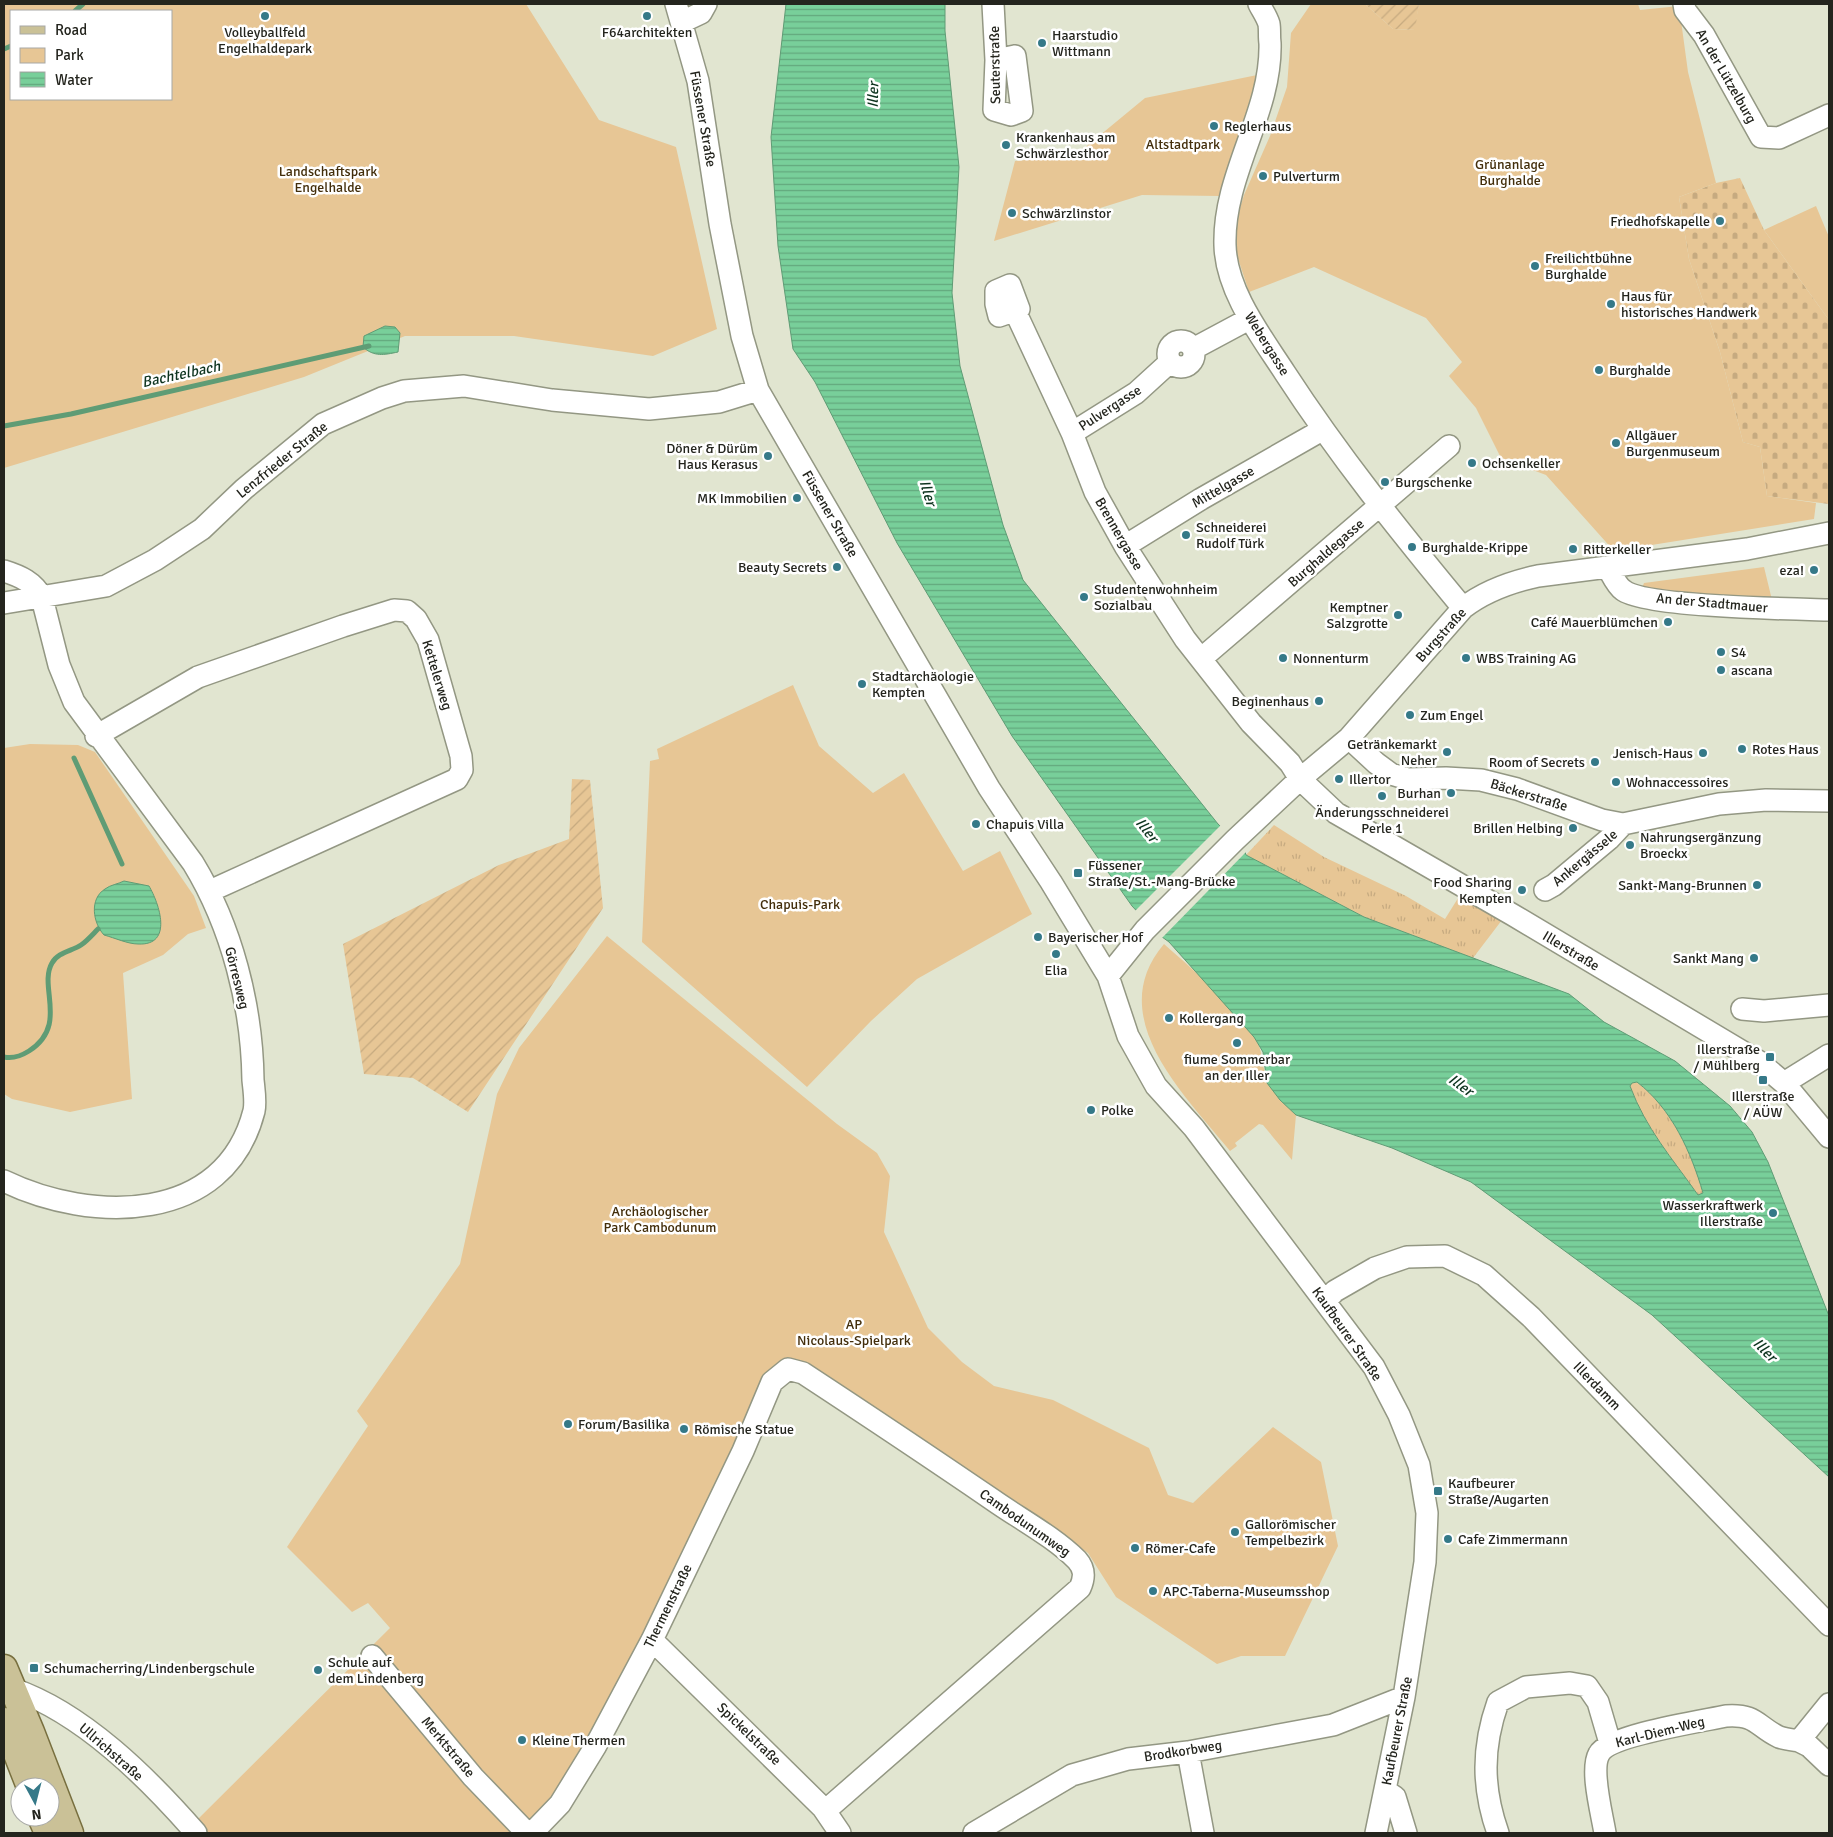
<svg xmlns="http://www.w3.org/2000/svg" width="1833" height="1837" font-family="Signika,sans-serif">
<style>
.grass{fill:url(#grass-tufts)}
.cemetery{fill:url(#cemetery-stones)}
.park{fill:#e7c695;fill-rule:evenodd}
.garden{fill:url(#garden-furrows)}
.water{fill:url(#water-rules);stroke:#5f9c75;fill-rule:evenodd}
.pier{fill:#e1e5d0}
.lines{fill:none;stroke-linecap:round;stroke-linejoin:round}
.stream{stroke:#5f9c75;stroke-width:5}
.minor-casing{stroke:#939783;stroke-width:24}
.major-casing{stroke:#786f3f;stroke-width:29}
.minor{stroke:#fff;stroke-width:21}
.major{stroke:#cac197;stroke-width:26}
.poi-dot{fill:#357988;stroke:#fff;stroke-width:2}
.labels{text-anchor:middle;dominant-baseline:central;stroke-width:5;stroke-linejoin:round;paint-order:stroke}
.poi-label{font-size:14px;fill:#24251e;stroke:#fff;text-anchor:start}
.street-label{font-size:14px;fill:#24251e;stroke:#fff}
.park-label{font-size:14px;fill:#432e0b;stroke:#fff}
.water-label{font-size:15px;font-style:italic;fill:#0e341f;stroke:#fff}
</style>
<defs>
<pattern id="grass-tufts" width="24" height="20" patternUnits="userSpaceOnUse" patternTransform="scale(1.25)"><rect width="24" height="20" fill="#e7c695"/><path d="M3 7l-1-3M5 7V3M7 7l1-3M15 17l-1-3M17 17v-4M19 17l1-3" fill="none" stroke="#c6aa80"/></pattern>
<pattern id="cemetery-stones" width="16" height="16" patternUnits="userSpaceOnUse" patternTransform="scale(1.25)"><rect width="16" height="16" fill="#e7c695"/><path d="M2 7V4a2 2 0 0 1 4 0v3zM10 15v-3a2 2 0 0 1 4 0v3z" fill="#c6aa80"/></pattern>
<pattern id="garden-furrows" width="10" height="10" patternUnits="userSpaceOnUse" patternTransform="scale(1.25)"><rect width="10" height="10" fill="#e7c695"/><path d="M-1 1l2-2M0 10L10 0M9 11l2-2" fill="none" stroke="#c6aa80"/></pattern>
<pattern id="water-rules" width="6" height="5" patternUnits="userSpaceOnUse" patternTransform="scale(1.25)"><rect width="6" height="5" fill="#78cf9a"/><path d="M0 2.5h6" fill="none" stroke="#62a87d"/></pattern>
</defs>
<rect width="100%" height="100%" fill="#e1e5d0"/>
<path class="grass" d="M1274,825L1324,857L1406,896L1445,919L1460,895L1502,920L1473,958L1364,917L1246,855Z
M1637,1082C1672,1109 1691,1152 1703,1193L1698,1195C1672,1158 1646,1129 1630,1086L1632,1083Z"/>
<path class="cemetery" d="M1740,178L1764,230L1829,320V504L1767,496L1760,447L1743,442L1720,352L1689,259L1679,197L1716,183Z"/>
<path class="park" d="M4,4H526L599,120L676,147L717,329L653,356L514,336H405L304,377L4,468ZM11,11H171V99H11Z
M1311,4H1365L1393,29L1414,30L1419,4H1638L1640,10L1679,6L1688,72L1716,183L1679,197L1689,259L1720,352L1743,442L1760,447L1767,496L1816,503L1814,519L1614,551L1546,475L1501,458L1476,408L1449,376L1462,362L1426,318L1314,267L1249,292L1231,237L1244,195L1270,136L1287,87L1291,33Z
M1262,74L1220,196L1142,195L994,241L1015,161L1076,155L1145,98Z
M1816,206L1829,237V320L1764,230Z
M1764,567L1772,600L1731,599L1642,588L1644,583Z
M793,685L819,746L873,793L904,773L963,871L1000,851L1032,914L917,979L871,1021L807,1087L642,942L650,761L659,759L657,749Z
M30,744L78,745L95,752L194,896L206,928L188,934L163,955L123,973L132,1099L70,1112L12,1099L4,1094V748Z
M607,936L837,1124L877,1153L890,1176L884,1232L928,1328L962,1362L994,1386L1053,1400L1149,1448L1168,1495L1193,1503L1273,1427L1321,1462L1338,1546L1285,1656H1241L1217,1664L1116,1597L1088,1553L804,1364L774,1365L601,1719L552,1799L522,1833H205L195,1822L390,1628L368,1603L352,1612L287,1547L368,1426L357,1411L460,1264L497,1094L519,1048Z
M1164,944C1196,972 1229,1001 1254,1037C1263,1050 1260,1055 1264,1069C1270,1087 1282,1102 1296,1115L1292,1160L1263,1125L1259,1124L1235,1143L1237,1146L1230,1151C1185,1095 1102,1017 1164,944Z"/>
<path class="garden" d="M1365,4H1419L1415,30L1393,29Z
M572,779L590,780L603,908L468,1112L413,1078L364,1074L343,944L499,865L569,839Z"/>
<path class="water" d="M786,4H945V31L959,167L952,293L960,366L1003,525L1023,580L1218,824L1244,849L1246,855L1364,917L1569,994L1604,1022L1675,1061L1730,1106L1752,1132L1768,1162L1829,1316V1477L1652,1315L1471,1182L1392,1148L1296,1115L1280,1100L1267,1083L1263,1052L1254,1037L1169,942L1158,934L1132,906L1012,736L897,543L815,382L793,349L778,246L771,137ZM1637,1082C1672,1109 1691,1152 1703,1193L1698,1195C1672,1158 1646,1129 1630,1086L1632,1083Z
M385,326L395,327L400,333L398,352C384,355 374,357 363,347L364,336Z
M124,881L149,886C159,903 174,946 138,944C128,944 115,938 104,935C93,923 89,899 105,889C110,885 118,884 124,881Z"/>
<path class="pier" d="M1222,824L1246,847L1247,851L1161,939L1134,912Z"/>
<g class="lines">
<path class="stream" d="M75,11L83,4
M4,49L11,46
M4,426L71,414L369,346
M74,758L122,864
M4,1057C13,1059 21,1056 29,1051C69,1025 38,987 52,963C58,952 72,951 81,945C87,941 93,934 98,929"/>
<g class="minor-casing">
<path id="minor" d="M676,4L698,81L720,224L742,336L758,390L989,788L1051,882L1108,976L1128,1036L1156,1086L1194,1128L1374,1367L1399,1415L1419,1465L1427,1513L1425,1562L1404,1697L1376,1833
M993,4L996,60L994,110L1011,115L1022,111L1015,56L996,60
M1259,4C1262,10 1267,17 1269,24C1270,30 1269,37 1270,43C1272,113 1223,174 1225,245C1226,291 1261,336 1285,373C1339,456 1400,532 1463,608
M1684,4L1685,10L1704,35L1761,137L1779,138L1829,115
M682,22L701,13L706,4
M1010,285L1019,309L999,316L996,304V291Z
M1015,311L1072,433L1095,492L1125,546L1185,639L1251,723L1290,763L1300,779L1336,813L1513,915L1758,1061L1784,1083L1829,1137
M1168 354a13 13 0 1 1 26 0a13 13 0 1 1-26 0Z
M1193,349L1249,319
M1072,433L1136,393L1170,362
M1125,546L1201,499L1322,430
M1608,568C1612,575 1617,586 1623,590C1644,607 1796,609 1829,610
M4,571C20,576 34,582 42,598L59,665L74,702L193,863C232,927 252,1006 253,1080C254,1090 256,1102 254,1111C225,1225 91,1223 4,1181
M4,603L106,586L155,560L202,529L244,489L323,424L382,398L404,391L464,386L552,400L649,409L719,402L758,390
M1202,658L1449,446
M96,736L198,677L343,626L394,610L407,611L416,619L428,640L461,756L462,770L457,779L210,891
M1349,738L1376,763L1391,774L1408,779L1446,778L1481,780L1517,789L1602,820L1623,824L1719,804L1766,800L1829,801
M1545,890L1554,885L1609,839L1623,824
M1108,976L1145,930L1235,840L1300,779L1349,738L1463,608C1485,591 1510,582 1538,576L1747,549L1829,533
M1742,1009L1764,1011L1829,1005
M1784,1083L1829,1055
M1325,1301L1335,1291L1375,1268L1407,1257L1445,1256L1484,1275L1531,1317L1829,1625
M652,1640L823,1808L840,1833
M372,1656L473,1777L527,1833
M13,1689C83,1713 148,1778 196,1833
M1829,1704L1799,1741L1809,1746L1829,1765
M1188,1752L1203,1833
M1386,1791L1395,1797L1406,1833
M532,1833L560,1804L595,1747L652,1640L743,1451L772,1382L788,1369L803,1373C867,1415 930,1457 993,1500C1020,1519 1054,1537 1077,1560C1085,1569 1085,1577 1080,1588L825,1811
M974,1833L1072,1775L1128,1759L1188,1752L1333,1725L1404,1697
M1498,1833C1482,1788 1482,1747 1498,1702L1526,1687L1570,1683L1587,1686L1598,1702L1610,1743
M1605,1833C1602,1814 1590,1770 1599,1754C1609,1735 1703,1721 1726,1716C1757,1714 1756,1726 1779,1737C1785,1739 1793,1740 1799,1741"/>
</g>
<g class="major-casing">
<path id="major" d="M4,1668L31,1732L70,1833
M4,1721L30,1787
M41,1817L48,1833"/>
</g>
<use href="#minor" class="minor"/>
<use href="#major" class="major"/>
</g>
<g class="poi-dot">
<circle cx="265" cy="16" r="5"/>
<circle cx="647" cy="16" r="5"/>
<circle cx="1042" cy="43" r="5"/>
<circle cx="1214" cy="126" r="5"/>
<circle cx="1006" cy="145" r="5"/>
<circle cx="1263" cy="176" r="5"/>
<circle cx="1012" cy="213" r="5"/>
<circle cx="1720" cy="221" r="5"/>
<circle cx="1535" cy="266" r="5"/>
<circle cx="1611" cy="304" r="5"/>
<circle cx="1599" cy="370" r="5"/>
<circle cx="1616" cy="443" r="5"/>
<circle cx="768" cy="456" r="5"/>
<circle cx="1472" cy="463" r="5"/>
<circle cx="1385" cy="482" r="5"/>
<circle cx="797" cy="498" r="5"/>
<circle cx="1186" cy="535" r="5"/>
<circle cx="1412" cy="547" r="5"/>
<circle cx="1573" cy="549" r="5"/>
<circle cx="837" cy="567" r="5"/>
<circle cx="1814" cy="570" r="5"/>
<circle cx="1084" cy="597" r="5"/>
<circle cx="1398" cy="615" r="5"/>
<circle cx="1668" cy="622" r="5"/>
<circle cx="1721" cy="652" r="5"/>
<circle cx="1283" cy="658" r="5"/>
<circle cx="1466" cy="658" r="5"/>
<circle cx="1721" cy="670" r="5"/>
<circle cx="862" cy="684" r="5"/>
<circle cx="1319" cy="701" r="5"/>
<circle cx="1410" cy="715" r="5"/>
<circle cx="1742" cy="749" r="5"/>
<circle cx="1447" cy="752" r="5"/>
<circle cx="1703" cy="753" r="5"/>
<circle cx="1595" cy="762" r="5"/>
<circle cx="1339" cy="779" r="5"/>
<circle cx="1616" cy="782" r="5"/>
<circle cx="1451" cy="793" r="5"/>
<circle cx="1382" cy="796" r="5"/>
<circle cx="976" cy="824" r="5"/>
<circle cx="1573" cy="828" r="5"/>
<circle cx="1630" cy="845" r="5"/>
<rect x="1073" y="868" width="10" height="10" rx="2.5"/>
<circle cx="1757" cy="885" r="5"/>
<circle cx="1522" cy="890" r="5"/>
<circle cx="1038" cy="937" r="5"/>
<circle cx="1056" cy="954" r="5"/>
<circle cx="1754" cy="958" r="5"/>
<circle cx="1169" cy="1018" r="5"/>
<circle cx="1237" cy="1043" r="5"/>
<rect x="1765" y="1052" width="10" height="10" rx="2.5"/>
<rect x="1758" y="1075" width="10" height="10" rx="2.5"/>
<circle cx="1091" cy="1110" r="5"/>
<circle cx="1773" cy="1213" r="5"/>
<circle cx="568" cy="1424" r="5"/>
<circle cx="684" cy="1429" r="5"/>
<rect x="1433" y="1486" width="10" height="10" rx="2.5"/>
<circle cx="1235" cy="1532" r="5"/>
<circle cx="1448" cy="1539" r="5"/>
<circle cx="1135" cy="1548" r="5"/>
<circle cx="1153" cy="1591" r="5"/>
<rect x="29" y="1663" width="10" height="10" rx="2.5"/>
<circle cx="318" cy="1670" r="5"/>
<circle cx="522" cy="1740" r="5"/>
</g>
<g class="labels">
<g class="poi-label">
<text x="265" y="32" text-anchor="middle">Volleyballfeld<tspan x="265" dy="16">Engelhaldepark</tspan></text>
<text x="647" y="32" text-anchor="middle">F64architekten</text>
<text x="1052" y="35">Haarstudio<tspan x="1052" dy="16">Wittmann</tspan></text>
<text x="1224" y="126">Reglerhaus</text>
<text x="1016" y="137">Krankenhaus am<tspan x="1016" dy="16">Schwärzlesthor</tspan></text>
<text x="1273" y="176">Pulverturm</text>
<text x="1022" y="213">Schwärzlinstor</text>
<text x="1710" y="221" text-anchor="end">Friedhofskapelle</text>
<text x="1545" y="258">Freilichtbühne<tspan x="1545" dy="16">Burghalde</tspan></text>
<text x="1621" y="296">Haus für<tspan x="1621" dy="16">historisches Handwerk</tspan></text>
<text x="1609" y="370">Burghalde</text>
<text x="1626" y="435">Allgäuer<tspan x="1626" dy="16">Burgenmuseum</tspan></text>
<text x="758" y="448" text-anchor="end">Döner &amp; Dürüm<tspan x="758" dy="16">Haus Kerasus</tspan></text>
<text x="1482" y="463">Ochsenkeller</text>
<text x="1395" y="482">Burgschenke</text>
<text x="787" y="498" text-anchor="end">MK Immobilien</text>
<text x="1196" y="527">Schneiderei<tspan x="1196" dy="16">Rudolf Türk</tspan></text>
<text x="1422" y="547">Burghalde-Krippe</text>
<text x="1583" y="549">Ritterkeller</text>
<text x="827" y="567" text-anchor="end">Beauty Secrets</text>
<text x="1804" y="570" text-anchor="end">eza!</text>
<text x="1094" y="589">Studentenwohnheim<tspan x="1094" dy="16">Sozialbau</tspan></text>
<text x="1388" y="607" text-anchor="end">Kemptner<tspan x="1388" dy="16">Salzgrotte</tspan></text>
<text x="1658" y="622" text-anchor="end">Café Mauerblümchen</text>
<text x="1731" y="652">S4</text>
<text x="1293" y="658">Nonnenturm</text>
<text x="1476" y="658">WBS Training AG</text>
<text x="1731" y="670">ascana</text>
<text x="872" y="676">Stadtarchäologie<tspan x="872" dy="16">Kempten</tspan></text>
<text x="1309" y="701" text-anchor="end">Beginenhaus</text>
<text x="1420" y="715">Zum Engel</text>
<text x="1437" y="744" text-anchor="end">Getränkemarkt<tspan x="1437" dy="16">Neher</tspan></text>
<text x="1752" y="749">Rotes Haus</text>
<text x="1693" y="753" text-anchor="end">Jenisch-Haus</text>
<text x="1585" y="762" text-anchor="end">Room of Secrets</text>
<text x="1349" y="779">Illertor</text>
<text x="1626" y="782">Wohnaccessoires</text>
<text x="1441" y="793" text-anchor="end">Burhan</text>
<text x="1382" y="812" text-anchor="middle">Änderungsschneiderei<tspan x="1382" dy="16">Perle 1</tspan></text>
<text x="986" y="824">Chapuis Villa</text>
<text x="1563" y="828" text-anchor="end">Brillen Helbing</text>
<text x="1640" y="837">Nahrungsergänzung<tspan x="1640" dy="16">Broeckx</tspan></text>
<text x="1088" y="865">Füssener<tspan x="1088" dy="16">Straße/St.-Mang-Brücke</tspan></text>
<text x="1512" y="882" text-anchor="end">Food Sharing<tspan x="1512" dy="16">Kempten</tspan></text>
<text x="1747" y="885" text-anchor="end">Sankt-Mang-Brunnen</text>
<text x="1048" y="937">Bayerischer Hof</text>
<text x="1744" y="958" text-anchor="end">Sankt Mang</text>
<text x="1056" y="970" text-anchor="middle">Elia</text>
<text x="1179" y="1018">Kollergang</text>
<text x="1760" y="1049" text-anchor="end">Illerstraße<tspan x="1760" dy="16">/ Mühlberg</tspan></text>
<text x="1237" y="1059" text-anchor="middle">fiume Sommerbar<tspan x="1237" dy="16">an der Iller</tspan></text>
<text x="1763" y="1096" text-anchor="middle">Illerstraße<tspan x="1763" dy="16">/ AÜW</tspan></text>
<text x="1101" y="1110">Polke</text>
<text x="1763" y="1205" text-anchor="end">Wasserkraftwerk<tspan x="1763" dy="16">Illerstraße</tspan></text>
<text x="578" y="1424">Forum/Basilika</text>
<text x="694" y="1429">Römische Statue</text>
<text x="1448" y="1483">Kaufbeurer<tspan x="1448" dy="16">Straße/Augarten</tspan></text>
<text x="1245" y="1524">Gallorömischer<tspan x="1245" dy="16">Tempelbezirk</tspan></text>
<text x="1458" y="1539">Cafe Zimmermann</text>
<text x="1145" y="1548">Römer-Cafe</text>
<text x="1163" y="1591">APC-Taberna-Museumsshop</text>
<text x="328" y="1662">Schule auf<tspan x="328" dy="16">dem Lindenberg</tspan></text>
<text x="44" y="1668">Schumacherring/Lindenbergschule</text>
<text x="532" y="1740">Kleine Thermen</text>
</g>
<g class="street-label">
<text transform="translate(995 65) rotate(-91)">Seuterstraße</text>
<text transform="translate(1726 76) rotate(60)">An der Lützelburg</text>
<text transform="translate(703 119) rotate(80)">Füssener Straße</text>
<text transform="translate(1267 344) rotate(58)">Webergasse</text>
<text transform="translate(1110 408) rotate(-33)">Pulvergasse</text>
<text transform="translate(282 460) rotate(-39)">Lenzfrieder Straße</text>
<text transform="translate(1223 487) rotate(-30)">Mittelgasse</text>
<text transform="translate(830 514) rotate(60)">Füssener Straße</text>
<text transform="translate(1119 534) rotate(60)">Brennergasse</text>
<text transform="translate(1326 553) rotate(-41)">Burghaldegasse</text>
<text transform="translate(1712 603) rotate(5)">An der Stadtmauer</text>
<text transform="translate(1441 635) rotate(-48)">Burgstraße</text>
<text transform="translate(437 675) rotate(73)">Kettelerweg</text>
<text transform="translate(1529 795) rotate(17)">Bäckerstraße</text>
<text transform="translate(1585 858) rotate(-40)">Ankergässele</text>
<text transform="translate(1571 951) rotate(31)">Illerstraße</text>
<text transform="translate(237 978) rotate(76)">Görresweg</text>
<text transform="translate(1347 1334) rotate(55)">Kaufbeurer Straße</text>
<text transform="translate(1597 1386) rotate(46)">Illerdamm</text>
<text transform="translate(1025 1523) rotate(35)">Cambodunumweg</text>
<text transform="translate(668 1606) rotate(-64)">Thermenstraße</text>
<text transform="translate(1397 1731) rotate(-79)">Kaufbeurer Straße</text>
<text transform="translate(1660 1732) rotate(-14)">Karl-Diem-Weg</text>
<text transform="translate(749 1734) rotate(44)">Spickelstraße</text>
<text transform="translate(448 1747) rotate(50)">Merktstraße</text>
<text transform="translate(1183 1751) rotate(-9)">Brodkorbweg</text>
<text transform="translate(111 1752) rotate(41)">Ullrichstraße</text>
</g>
<g class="park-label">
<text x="1183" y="144">Altstadtpark</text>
<text x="1510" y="164">Grünanlage<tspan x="1510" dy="16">Burghalde</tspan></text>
<text x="328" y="171">Landschaftspark<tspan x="328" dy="16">Engelhalde</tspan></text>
<text x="800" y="904">Chapuis-Park</text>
<text x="660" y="1211">Archäologischer<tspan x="660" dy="16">Park Cambodunum</tspan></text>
<text x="854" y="1324">AP<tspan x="854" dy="16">Nicolaus-Spielpark</tspan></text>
</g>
<g class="water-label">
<text transform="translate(873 95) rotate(-89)">Iller</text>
<text transform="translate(181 374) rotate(-12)">Bachtelbach</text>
<text transform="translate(928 493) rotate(73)">Iller</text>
<text transform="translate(1147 830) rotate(51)">Iller</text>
<text transform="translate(1461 1085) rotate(36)">Iller</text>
<text transform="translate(1765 1350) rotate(45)">Iller</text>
</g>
</g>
<rect width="1833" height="1837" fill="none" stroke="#24251e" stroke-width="10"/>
<rect x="10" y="10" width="162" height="90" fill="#ffffff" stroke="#a7a8a5"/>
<rect x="20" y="26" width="25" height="8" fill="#cac197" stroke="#a7a8a5"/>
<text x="55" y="35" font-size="15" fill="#24251e">Road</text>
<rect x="20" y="48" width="25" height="15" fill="#e7c695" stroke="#a7a8a5"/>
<text x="55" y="60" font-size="15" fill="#24251e">Park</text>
<rect x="20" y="72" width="25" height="15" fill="url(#water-rules)" stroke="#a7a8a5"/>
<text x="55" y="85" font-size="15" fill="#24251e">Water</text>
<g transform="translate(35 1802) rotate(173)"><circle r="24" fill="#ffffff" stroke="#a7a8a5"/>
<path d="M0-4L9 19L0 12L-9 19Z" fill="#357988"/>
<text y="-8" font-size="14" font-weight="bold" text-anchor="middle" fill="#24251e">N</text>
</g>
</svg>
